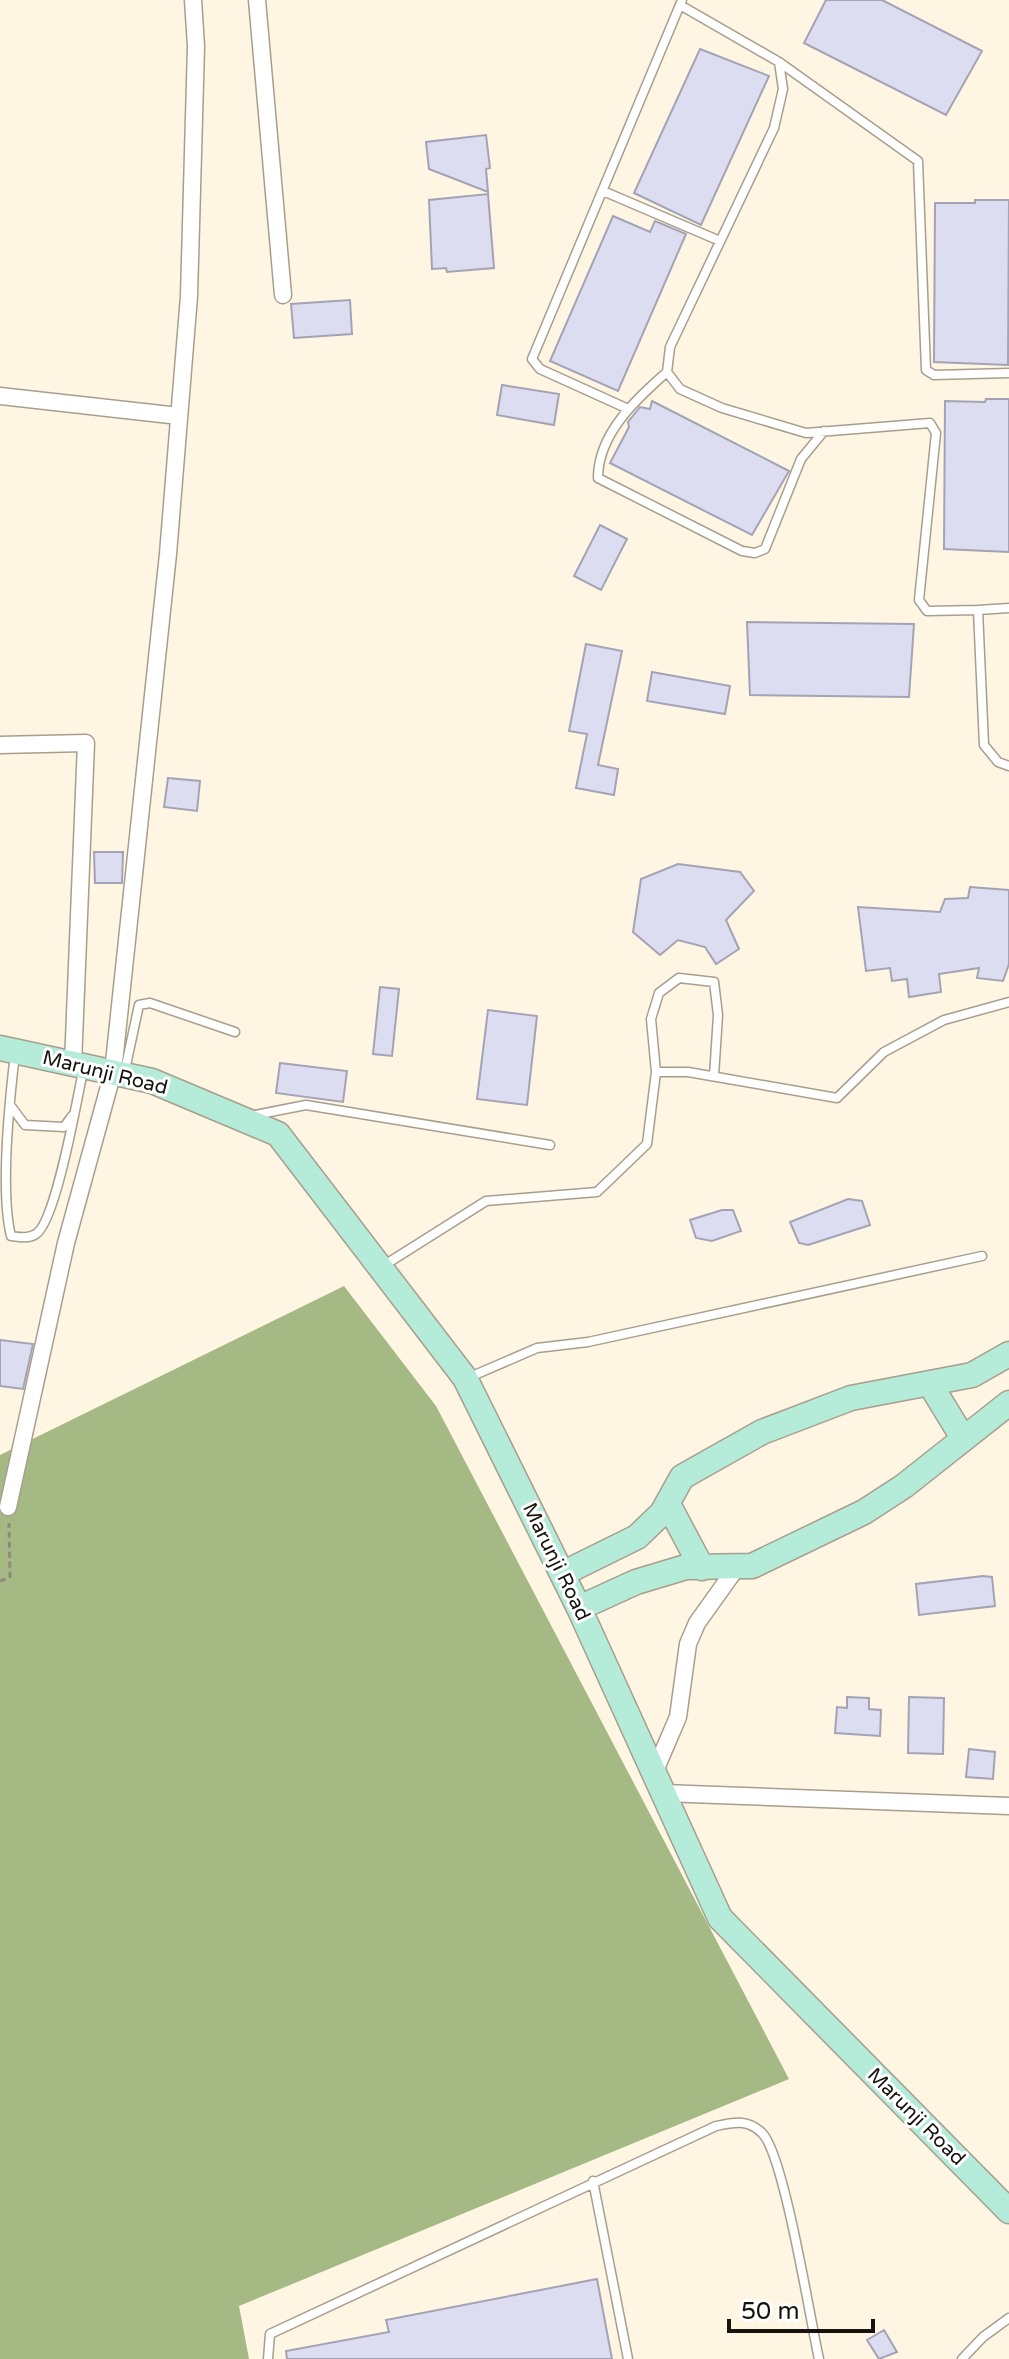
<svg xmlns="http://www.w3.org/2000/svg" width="1009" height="2359" font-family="'Varela Round',sans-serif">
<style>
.forest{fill:#a4b983}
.building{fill:#dcddf0;stroke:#a3a3b5;stroke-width:2}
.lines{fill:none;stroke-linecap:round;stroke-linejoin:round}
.lane-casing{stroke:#a89e8d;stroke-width:11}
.street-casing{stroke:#a89e8d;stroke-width:19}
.secondary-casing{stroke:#a89e8d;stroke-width:27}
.path{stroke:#8f897d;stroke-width:3;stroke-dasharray:6 4;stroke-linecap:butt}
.lane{stroke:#fff;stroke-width:8}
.street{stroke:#fff;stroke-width:16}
.secondary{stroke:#b5ebd9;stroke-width:24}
.labels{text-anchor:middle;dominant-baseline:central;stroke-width:6;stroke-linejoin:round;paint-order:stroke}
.street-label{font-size:20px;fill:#16130d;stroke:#fff}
</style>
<rect width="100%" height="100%" fill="#fff5e3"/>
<path class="forest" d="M344,1286L436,1406L789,2079L239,2306L249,2359H0V1455Z"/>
<path class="building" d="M826,0H882L982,51L946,115L804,43Z
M700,49L769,76L701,225L634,193Z
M486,135L490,168L486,169L488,192L429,169L426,142Z
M488,194L494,268L447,272L446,268L432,269L429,200Z
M975,200H1009L1008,365L934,362L935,203H975Z
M613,216L650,232L655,221L686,234L618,391L550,361Z
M350,300L352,334L294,338L291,304Z
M502,385L559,394L554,425L497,415Z
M986,399H1009V552L944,549L945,401L985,402Z
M652,401L789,471L752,535L610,463L629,427L628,422L640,407L650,409Z
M600,525L627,539L601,590L574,576Z
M747,622L914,624L909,697L750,695Z
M586,644L622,651L598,765L618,769L614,795L576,788L587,734L569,731Z
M652,672L730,686L725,714L647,701Z
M168,778L200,781L197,811L164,807Z
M94,852H123L122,883H95Z
M678,864L740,872L754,891L726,920L739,949L716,964L705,947L678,940L660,955L633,932L641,879Z
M970,887L1009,890V964L1003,981L977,978L979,968L939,974L941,992L909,997L907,979L892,981L890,968L866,971L858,907L940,912L945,899L968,898Z
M380,987L399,989L392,1056L373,1054Z
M488,1010L537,1016L527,1105L477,1099Z
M280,1063L347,1071L343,1102L276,1093Z
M848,1199L862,1201L870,1225L808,1245L799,1243L790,1222Z
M722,1210H733L741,1231L712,1241L696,1238L690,1220Z
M0,1340L33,1344L23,1389L0,1386Z
M983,1576L992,1577L995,1606L919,1615L916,1584Z
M847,1697L869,1698V1709L881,1710L880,1736L835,1733L837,1707L847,1708Z
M909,1697L944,1698L943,1754L908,1753Z
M969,1749L995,1752L993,1779L966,1777Z
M597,2279L612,2359H287L286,2351L389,2332L386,2320Z
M884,2330L897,2352L879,2359L867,2340Z"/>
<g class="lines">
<g class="lane-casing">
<path id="lane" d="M680,5L779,62L783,89L774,128L670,347L667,372L680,389L722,408L806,433L930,423L936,433L919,600L927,611L978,610L984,745L998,762L1009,766
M779,62L918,161L926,370L934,375L1009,373
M603,191L720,241
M667,372C636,399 598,434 598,478L742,551L755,553L765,549L801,459L824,431
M626,408L540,369L532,359L682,0
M978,610L1009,608
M15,1054C9,1104 0,1191 11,1236C19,1237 28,1239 36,1234C56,1221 77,1099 83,1071
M125,1070L139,1005L150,1003L235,1032
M656,1072L651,1019L659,993L679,978L714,982L718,1015L714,1076
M10,1105L25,1125L64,1127L72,1116
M250,1116L306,1105L550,1145
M383,1266L486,1201L597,1192L647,1144L656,1072H688L837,1098L884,1052L944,1020L1009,1002
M470,1377L537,1348L588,1342L982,1256
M593,2181L628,2359
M268,2359L270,2334L716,2126C734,2122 748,2119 762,2133C784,2154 810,2319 819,2359
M962,2359L983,2337L1009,2318"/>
</g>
<g class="street-casing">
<path id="street" d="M257,0L283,295
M0,396L179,416
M0,745L86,743L73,1064
M8,1507L66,1243L113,1072L168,554L189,296L196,46L193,0
M654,1773L678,1717L688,1644L697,1623L737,1567
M663,1793L1009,1806"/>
</g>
<g class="secondary-casing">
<path id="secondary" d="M0,1048L152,1081L278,1134L465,1378L579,1608L720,1918L1009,2211
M930,1384L963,1438
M668,1504L702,1568
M562,1574L637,1537L662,1513L682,1477L762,1432L851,1398L972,1375L1009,1354
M579,1608L636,1582L686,1567L752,1566L864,1512L904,1486L1009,1403"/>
</g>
<path class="path" d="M0,1581L10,1577L9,1523"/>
<use href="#lane" class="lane"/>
<use href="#street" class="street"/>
<use href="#secondary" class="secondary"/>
</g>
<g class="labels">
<g class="street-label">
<text transform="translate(105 1073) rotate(14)">Marunji Road</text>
<text transform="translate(556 1562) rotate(64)">Marunji Road</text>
<text transform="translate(916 2117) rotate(45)">Marunji Road</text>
</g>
</g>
<path d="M729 2319v12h144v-12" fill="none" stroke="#16130d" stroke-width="4"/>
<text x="741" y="2319" font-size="24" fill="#16130d" stroke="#ffffff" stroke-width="6" paint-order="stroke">50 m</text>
</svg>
